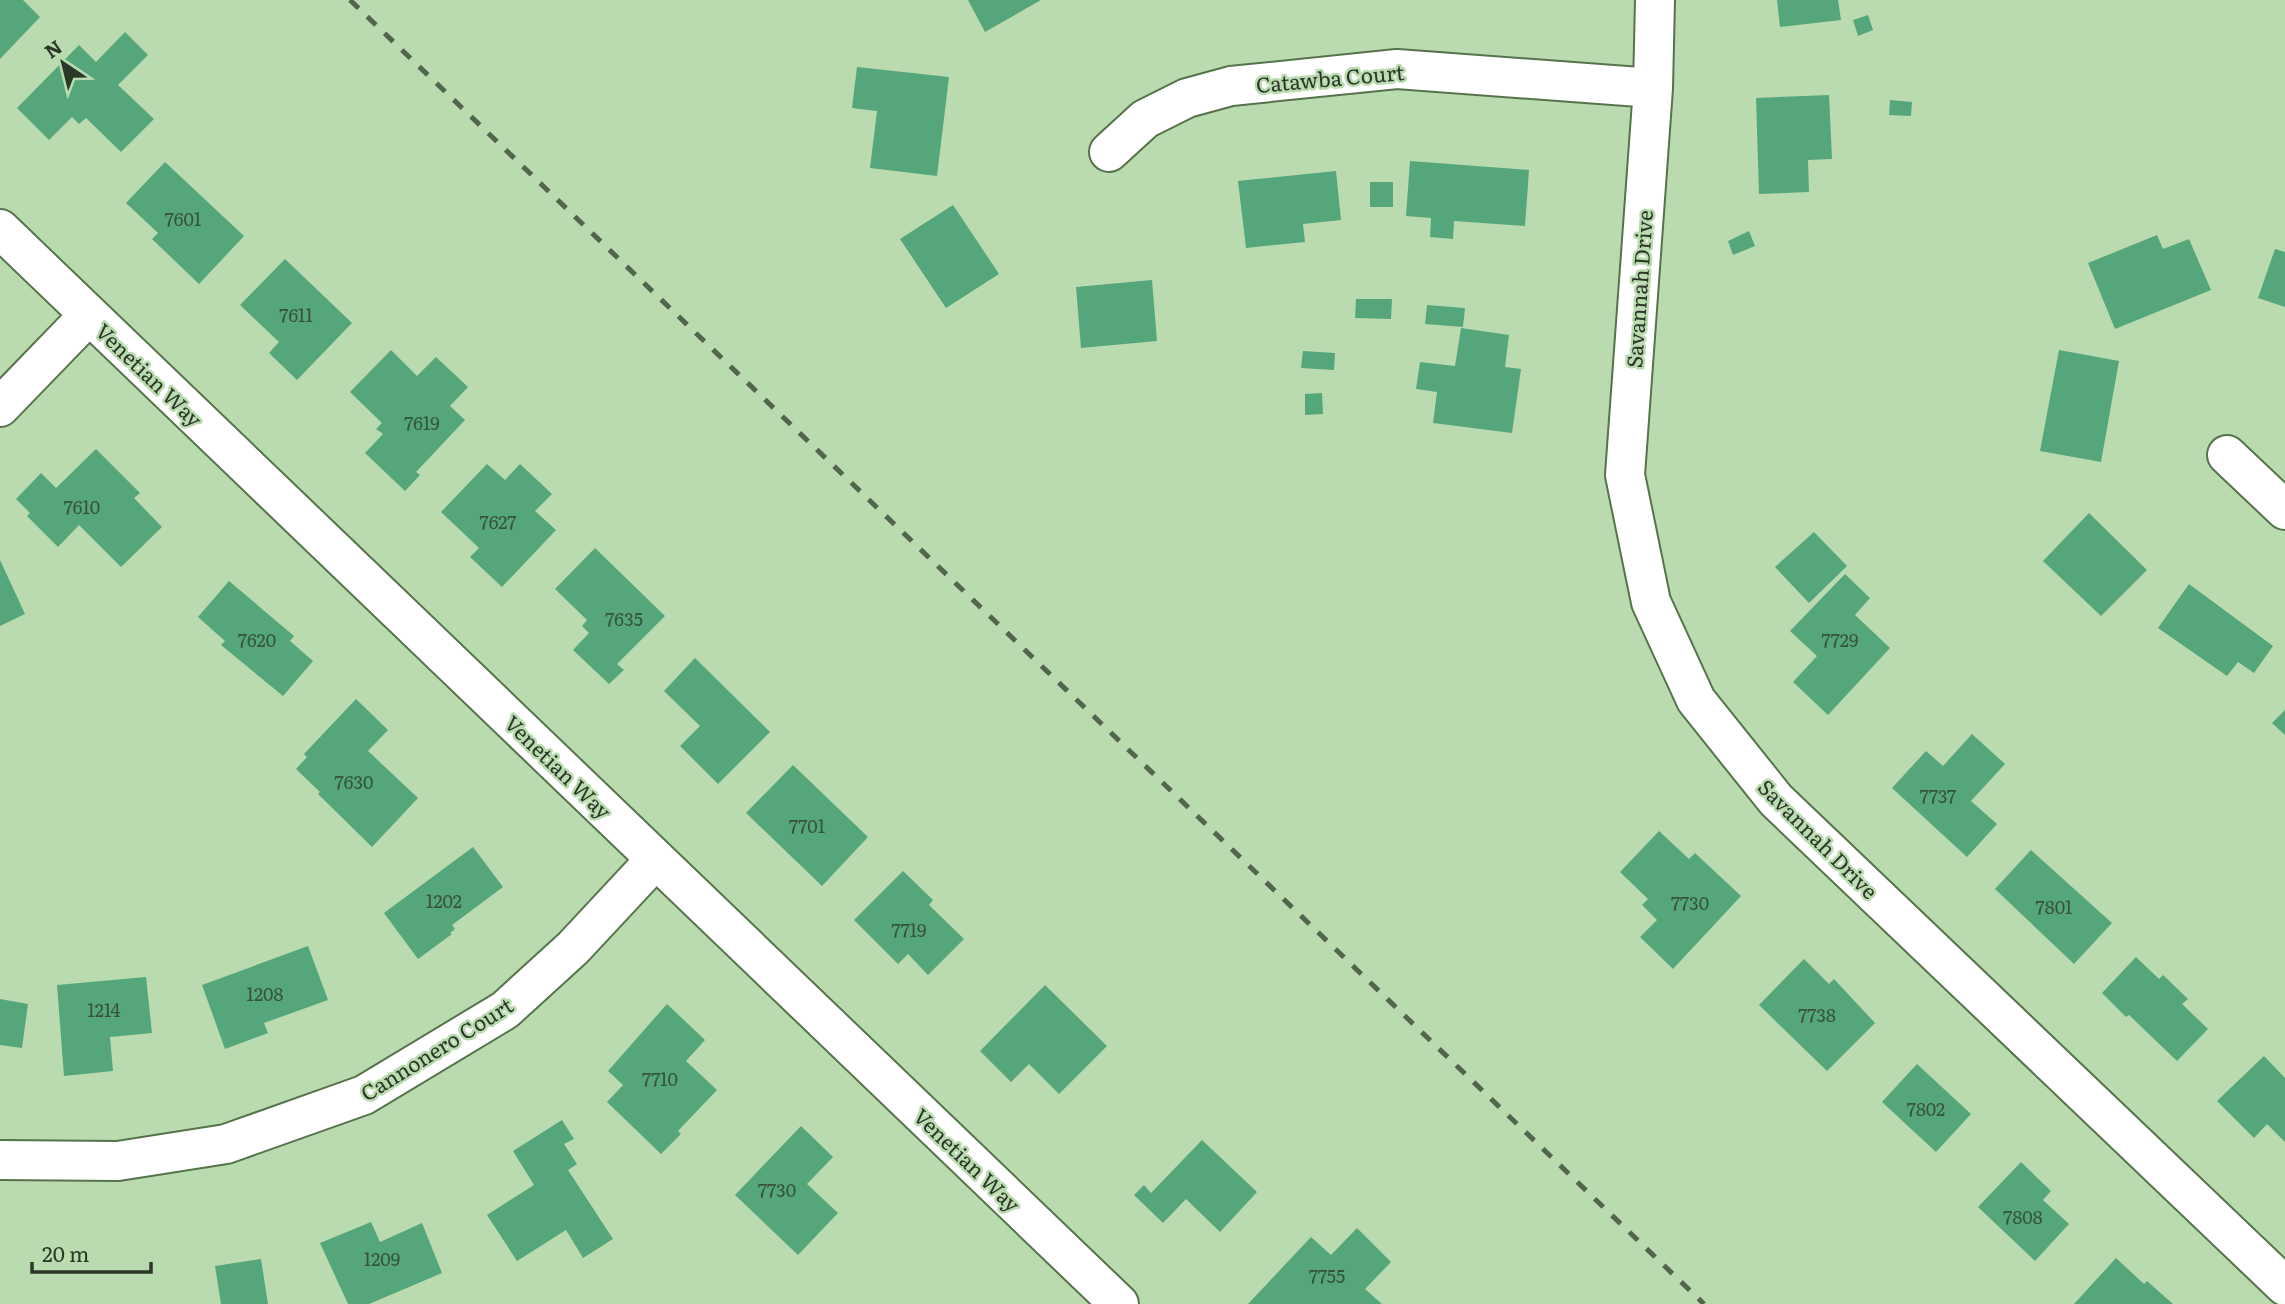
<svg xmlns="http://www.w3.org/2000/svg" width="2285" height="1304" font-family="Literata,serif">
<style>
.building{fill:#56a67b}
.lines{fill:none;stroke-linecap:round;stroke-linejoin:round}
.street-casing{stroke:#56734c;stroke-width:42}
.street{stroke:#fff;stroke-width:38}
.rail{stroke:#53654d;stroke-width:5;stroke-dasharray:12 12;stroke-linecap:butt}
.labels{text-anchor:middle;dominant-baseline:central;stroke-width:5;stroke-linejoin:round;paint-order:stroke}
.number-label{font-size:18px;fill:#36543c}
.street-label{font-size:21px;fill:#2b3827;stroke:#badbb0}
</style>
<rect width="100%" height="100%" fill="#badbb0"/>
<path class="building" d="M0,0H23L40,17L0,59Z
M968,0H1041L985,32Z
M1777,0H1838L1841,20L1780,27Z
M1868,15L1873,30L1858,36L1853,20Z
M125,32L148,55L118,85L154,119L121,152L86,118L79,124L72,117L49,140L17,108L79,45L96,62Z
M857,67L949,77L937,176L870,168L877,111L852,108Z
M1829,95L1832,159L1808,160L1809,192L1759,194L1756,98Z
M1890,100L1912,102L1911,116L1889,115Z
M1410,161L1529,170L1525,226L1454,221L1453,239L1430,237L1431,218L1406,216Z
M165,162L244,236L199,284L152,239L158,233L126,203Z
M1336,171L1341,220L1303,224L1305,242L1246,248L1238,181Z
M1370,182H1393V207H1370Z
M953,205L999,274L946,308L900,239Z
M1749,231L1755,246L1733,255L1728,241Z
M2157,235L2163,249L2189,239L2211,290L2115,329L2088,263Z
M2275,249L2285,252V307L2258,298Z
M285,259L352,323L297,380L269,353L279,342L240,305Z
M1152,280L1157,341L1081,348L1076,287Z
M1356,299H1392L1391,319L1355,318Z
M1427,305L1465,308L1463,327L1425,324Z
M1461,328L1509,335L1505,367L1521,369L1512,433L1433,423L1437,392L1416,389L1420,362L1455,366Z
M391,350L417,376L436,357L468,387L450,406L465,420L416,472L420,475L405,491L365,453L383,434L376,429L382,423L350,392Z
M2059,350L2119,361L2101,462L2040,451Z
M1303,351L1335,353L1334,370L1301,368Z
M1322,393L1323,414L1305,415V394Z
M96,449L140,493L134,498L162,527L121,567L79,525L58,547L27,516L30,513L16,499L41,473L56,488Z
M487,464L505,480L520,464L552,494L535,511L556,530L502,587L470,557L479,548L441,512Z
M2089,513L2147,570L2101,616L2043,561Z
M1814,532L1847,566L1809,603L1775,567Z
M595,548L665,616L617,664L624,670L609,684L573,650L589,633L582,626L587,620L555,589Z
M0,560L25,614L0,626Z
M1845,574L1870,598L1855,615L1890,648L1828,715L1793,682L1817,656L1790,631Z
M229,581L294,636L290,641L313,661L283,696L221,645L225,641L198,617Z
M2189,584L2273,646L2254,673L2238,662L2227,676L2158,628Z
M695,658L770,732L718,784L680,746L700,726L664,691Z
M356,699L388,730L368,751L418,798L372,847L318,794L320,792L296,769L307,757L304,754Z
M2285,710V735L2272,723Z
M1972,734L2005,764L1971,801L1997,824L1967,857L1892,788L1926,751L1943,766Z
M793,765L868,837L822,886L746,813Z
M1659,831L1689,859L1695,853L1741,896L1673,969L1640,937L1657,920L1642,905L1648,899L1620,872Z
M473,847L503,887L452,925L455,929L450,933L452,934L418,959L384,913Z
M2031,850L2112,923L2074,964L1995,889Z
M903,871L933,900L929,905L964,939L928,975L908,954L898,964L854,920Z
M308,946L328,1000L264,1023L268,1033L225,1049L202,985Z
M2136,957L2159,979L2163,975L2188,999L2182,1004L2208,1029L2177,1061L2129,1015L2126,1017L2102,993Z
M1804,959L1829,984L1834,979L1875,1023L1827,1071L1759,1005Z
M146,977L152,1033L110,1037L113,1071L64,1076L57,985Z
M1045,985L1107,1046L1059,1094L1029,1064L1011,1082L980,1051Z
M0,999L28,1004L22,1048L0,1045Z
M667,1004L705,1040L686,1061L717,1090L678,1131L681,1134L661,1154L607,1102L623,1085L608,1071Z
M2264,1056L2285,1078V1142L2267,1124L2254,1138L2217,1101Z
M1917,1064L1971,1114L1936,1152L1882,1102Z
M562,1120L574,1139L564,1144L577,1164L568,1170L613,1239L583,1258L566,1230L517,1261L487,1215L534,1185L513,1151Z
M801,1126L833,1157L807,1184L838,1213L798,1255L735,1195Z
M1202,1140L1257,1192L1220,1232L1186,1199L1163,1223L1134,1195L1144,1185L1151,1193Z
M2021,1162L2051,1191L2043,1200L2069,1224L2035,1261L1978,1207Z
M371,1222L380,1242L422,1223L442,1273L369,1304H348L320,1243Z
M1357,1228L1391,1262L1365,1289L1382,1304H1248L1311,1237L1331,1255Z
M2116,1258L2144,1284L2147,1281L2173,1304H2074Z
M261,1259L268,1304H221L215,1266Z"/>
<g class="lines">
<g class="street-casing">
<path id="street" d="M1655,0L1653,88L1625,475L1651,602L1696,700L1776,800L2285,1286
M1109,152L1145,119L1187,98L1231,86L1397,69L1653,88
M0,229L1119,1304
M0,407L89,315
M2227,455L2285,510
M0,1160L118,1161L226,1144L364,1095L505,1010L573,948L656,859"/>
</g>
<use href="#street" class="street"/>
<path class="rail" d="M350,0L1704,1304"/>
</g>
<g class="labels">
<g class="number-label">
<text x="183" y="218">7601</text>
<text x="296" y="314">7611</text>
<text x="422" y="422">7619</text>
<text x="82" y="506">7610</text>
<text x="498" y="521">7627</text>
<text x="624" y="618">7635</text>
<text x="257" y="639">7620</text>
<text x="1840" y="639">7729</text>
<text x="354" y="781">7630</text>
<text x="1938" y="795">7737</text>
<text x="807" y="825">7701</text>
<text x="444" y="900">1202</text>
<text x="1690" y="902">7730</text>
<text x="2054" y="906">7801</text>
<text x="909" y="929">7719</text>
<text x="265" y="993">1208</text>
<text x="104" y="1009">1214</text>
<text x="1817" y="1014">7738</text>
<text x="660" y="1078">7710</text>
<text x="1926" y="1108">7802</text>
<text x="777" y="1189">7730</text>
<text x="2023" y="1216">7808</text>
<text x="382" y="1258">1209</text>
<text x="1327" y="1275">7755</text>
</g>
<g class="street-label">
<text transform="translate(1330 77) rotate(-5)">Catawba Court</text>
<text transform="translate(1638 289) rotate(-86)">Savannah Drive</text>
<text transform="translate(150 374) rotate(44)">Venetian Way</text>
<text transform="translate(559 766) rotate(44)">Venetian Way</text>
<text transform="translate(1819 838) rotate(45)">Savannah Drive</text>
<text transform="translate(436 1048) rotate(-32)">Cannonero Court</text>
<text transform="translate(968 1159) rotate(44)">Venetian Way</text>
</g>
</g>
<g transform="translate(63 63) rotate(325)" stroke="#badbb0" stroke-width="5" paint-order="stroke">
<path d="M0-5L12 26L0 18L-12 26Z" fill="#2b3827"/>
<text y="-10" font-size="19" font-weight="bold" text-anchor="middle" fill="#2b3827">N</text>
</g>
<path d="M32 1262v10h119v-10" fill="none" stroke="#2b3827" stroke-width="3.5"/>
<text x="42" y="1262" font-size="21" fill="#2b3827" stroke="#badbb0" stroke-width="5" paint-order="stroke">20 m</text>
</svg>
